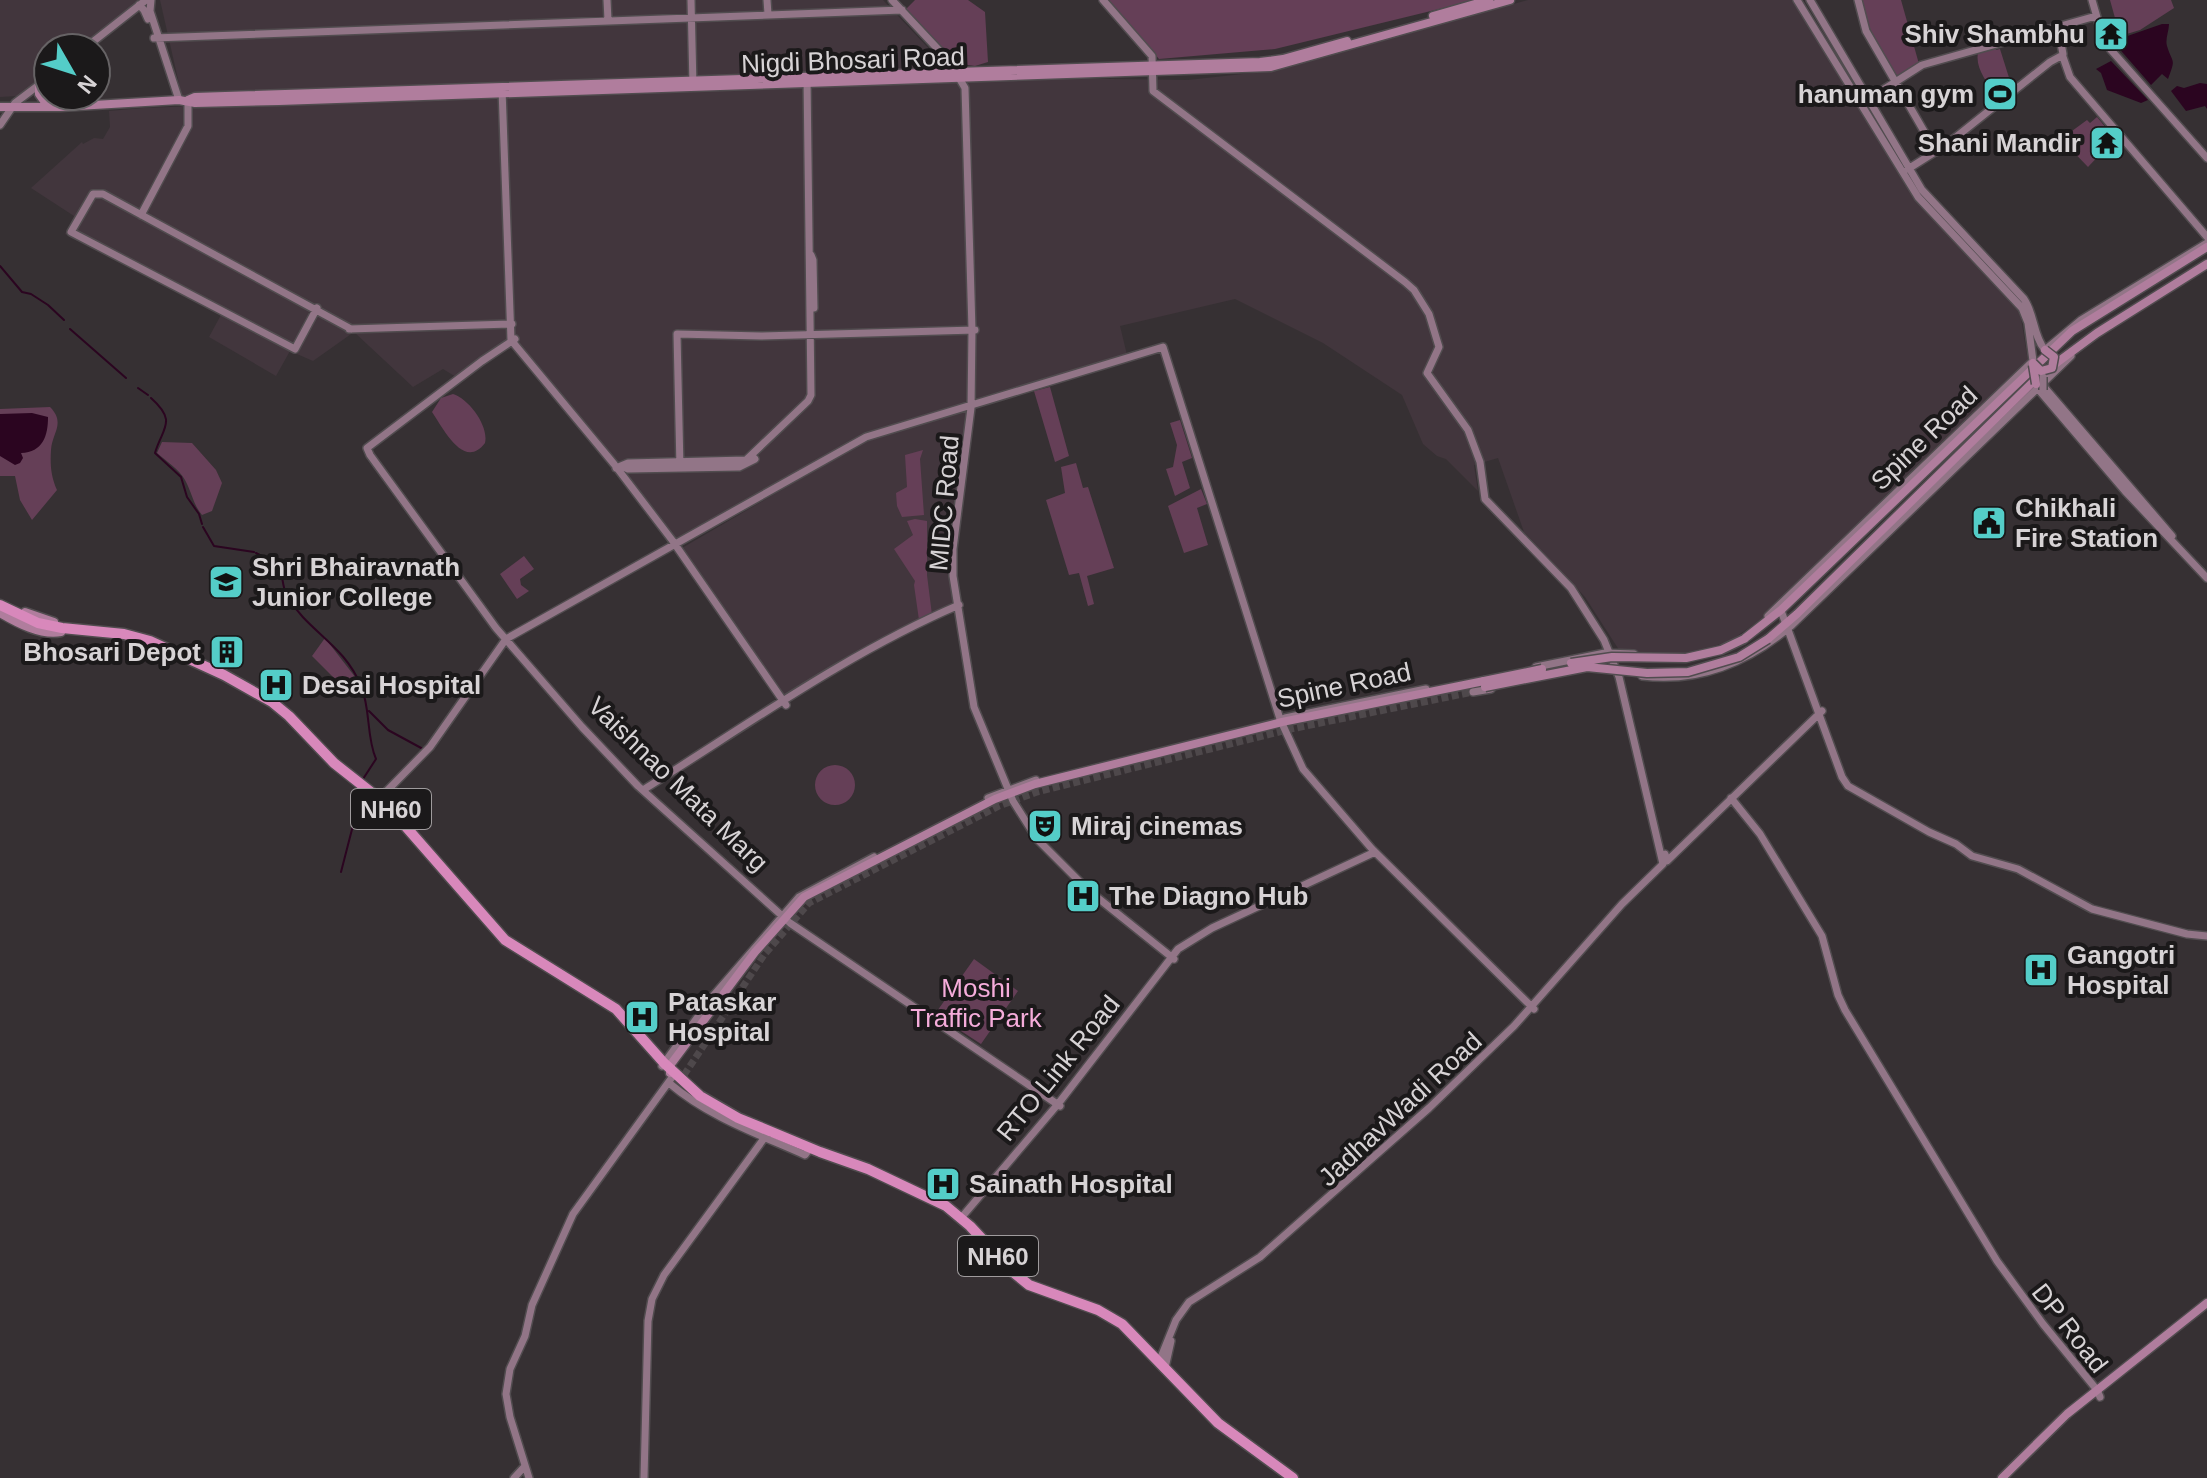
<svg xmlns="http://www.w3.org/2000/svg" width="2207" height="1478" font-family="Helvetica,sans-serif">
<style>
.built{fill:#42363d}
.green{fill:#653f57}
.water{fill:#2b0520}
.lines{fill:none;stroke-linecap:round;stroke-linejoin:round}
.stream{stroke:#2b0520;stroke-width:2}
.secondary-tunnel{stroke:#4e484b;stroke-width:7;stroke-dasharray:7 3.5;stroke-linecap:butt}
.secondary-casing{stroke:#514c4f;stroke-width:10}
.primary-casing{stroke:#514c4f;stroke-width:11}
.highway-casing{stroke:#514c4f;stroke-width:13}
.secondary{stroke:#927587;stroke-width:7}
.primary{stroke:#b07d9d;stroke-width:8}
.highway{stroke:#d888bb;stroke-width:10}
.secondary-bridge-casing{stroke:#514c4f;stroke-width:10;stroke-linecap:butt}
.primary-bridge-casing{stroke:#514c4f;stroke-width:11;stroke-linecap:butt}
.secondary-bridge{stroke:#927587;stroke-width:7}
.primary-bridge{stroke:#b07d9d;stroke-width:8}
.labels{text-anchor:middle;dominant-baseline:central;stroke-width:8;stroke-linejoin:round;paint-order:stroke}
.shield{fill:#1b191a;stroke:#9f9b9d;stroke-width:2}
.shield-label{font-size:24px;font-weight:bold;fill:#d7d3d5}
.poi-label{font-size:26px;font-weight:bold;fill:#d7d3d5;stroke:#1b191a;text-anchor:start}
.street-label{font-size:26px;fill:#d7d3d5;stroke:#1b191a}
.park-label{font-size:26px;fill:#f5acda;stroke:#1b191a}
</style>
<rect width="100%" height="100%" fill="#363033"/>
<path class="built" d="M0,0H140L81,48H48V75L28,91L17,96L0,97Z
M160,0H883L949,70L182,97Z
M1528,0H1796L1916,199L2000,288L2018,310L2021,318L2028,361L1766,616L1730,641L1686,655L1621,653L1585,597L1524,532L1498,458L1474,465L1478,491L1446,459L1437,456L1423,444L1402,395L1323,343L1235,299L1120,326L1128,359L854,441L678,542L516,339L461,380L443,369L413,387L354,332L313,361L290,351L276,376L209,337L222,313L65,234L74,216L31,188L82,142L83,144L94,138L103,139L110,127L109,111L143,108L958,77L1188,80L1279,70Z
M969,410L951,554L955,605L785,700L682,548L862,443Z"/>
<path class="green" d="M915,0H968L985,12L988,62L975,66L954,63L905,10Z
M1108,0H1476L1275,49L1159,59Z
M1861,0H1901L1919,64L1898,77C1880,52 1868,30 1861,0Z
M2110,0H2171L2174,8L2140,30L2120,36Z
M1995,47L1996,50L2000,49L2011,84L1995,95C1987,82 1975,68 1978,53Z
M2097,117L2107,129L2097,138L2106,148L2088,167L2061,139L2087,120L2090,123Z
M1050,387L1069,456L1055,462L1034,391Z
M453,394C469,399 489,426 485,443C464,471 443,428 432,412L441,398Z
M50,407C66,423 52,433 51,450C50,465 51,477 57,490L32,520L20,500L15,476H0V409Z
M1180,420L1192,458L1182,462L1190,488L1175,496L1166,469L1173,467L1177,445L1170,423Z
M162,442L192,443L216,470L222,483L212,511L202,515C193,504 192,493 185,480C179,469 166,461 157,453Z
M923,450L920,459L924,515L902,517L897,506L896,493L907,487L905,455Z
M1076,463L1083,488L1088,487L1114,568L1087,576L1094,604L1088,606L1079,573L1069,575L1046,500L1065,493L1061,467Z
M1201,489L1207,504L1197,508L1208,545L1184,553L1168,506Z
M915,519L927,521V575L932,615L919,620L914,585L915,581L894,549L913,535L907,521Z
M524,556L534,569L520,579L521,585L529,591L517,599L500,574Z
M325,638L359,682L349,689L344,688L312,656Z
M815 785a20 20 0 1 1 40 0a20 20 0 1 1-40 0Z
M974,959L1018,991L981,1044L935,1014Z"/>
<path class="water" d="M2162,24H2169C2169,31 2165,39 2167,46C2173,65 2176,57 2168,79L2162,74L2151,85L2116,45V40Z
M2111,61L2148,100L2141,103L2107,90L2101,73L2096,69Z
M2200,83L2207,84V109L2205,106L2186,111L2171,91L2177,86L2184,88Z
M32,413L48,417C48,436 43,452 21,453L23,458L20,463L15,465L0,456V414Z"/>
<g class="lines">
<path class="stream" d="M0,266L22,292L31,294L48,305L64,320
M70,329L126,378
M138,388L148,395
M151,398C178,422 162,428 155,453L181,477L187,497L199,514L202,524
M203,527L214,546L254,552
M256,553C266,558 279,566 282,578C284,585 283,589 287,596C308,632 344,644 361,686C371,710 366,736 376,759L363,779
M369,711L388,730L423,749
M341,872L358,806V788"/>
<path class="secondary-tunnel" d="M684,1075L764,955L809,903L999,806L1037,792L1291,729L1473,692"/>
<g class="secondary-casing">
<path id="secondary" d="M151,0L150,11L179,100
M607,0L608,20
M691,0L693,86
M767,0L768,14
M892,0L949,61L965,88L972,330L971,408L953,549V576L974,707L1013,801L1037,839L1088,890L1174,959
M1103,0L1152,56L1153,91L1405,282L1414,290L1429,314L1439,347L1427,373L1468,430L1480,462L1485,499L1571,588L1604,640L1619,677L1663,864L1622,904L1514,1026L1429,1108L1260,1257L1189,1302L1176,1320L1159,1362
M1810,0L1922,190L2024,299C2035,315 2033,336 2045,350L2081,320L2207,243
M1858,0L1866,31L1936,152
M2092,0L2103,38L2111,50L2207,158
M139,5L144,10L148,19
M2058,27L2063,54
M154,38L902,10
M85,48L146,0
M2063,57L2070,77L2207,237
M502,89L511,340L614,464L672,540L786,705
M1864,102L1922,65L2096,16
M0,125L15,103L48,78
M1908,169L1946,145L2050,62L2061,56
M141,215L188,126V100
M811,255L813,260L814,308
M317,308L295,349L71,232L93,194H103L351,329
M349,329L512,324
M515,339L482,361L367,448L370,455L496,628L582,727L638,786L790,923L1060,1106
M2044,383L2045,388L2172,536
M2038,389L2125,491L2207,578
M622,466L628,469L739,467L755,459
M616,468L628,463L746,460L808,401L811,395L807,78
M680,468L677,334L761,336L975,330
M1780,608L1842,777L1848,786L1929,832L1956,844L1972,856L2018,869L2092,909L2187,934L2207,936
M1768,616L2033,361L2028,323L2022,308L1918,197L1797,0
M506,639L866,437L1163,347L1280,719L1303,769L1372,849L1534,1009
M1536,667L1605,653L1634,654
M1642,676C1699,683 1749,662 1792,625L2071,356
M1473,692L1491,689
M1285,718L1426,689
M643,790C746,726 847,653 959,605
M988,798L1036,780
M1731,798L1760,834L1822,936L1838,995L1845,1010L1997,1261L2043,1324L2097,1390L2100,1397
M378,800L430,747L506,639
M1665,854L1667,861L1822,711
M662,1066L713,996L799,897L874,857
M669,1083C709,1117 758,1134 805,1155L808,1151
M961,1218L1058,1104L1178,949L1212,928L1375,852
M1165,1368L1171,1341
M514,1478L525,1466
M529,1478L510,1417L506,1394L510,1369L525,1336L532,1305L573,1214L673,1076
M644,1478L648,1321L652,1299L664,1275L768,1133"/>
</g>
<g class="primary-casing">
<path id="primary" d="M1433,16L1489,0
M39,85V94L46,104
M188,100L195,97L1260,62L1283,59L1347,41
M0,107H60L179,100L195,103L279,101L1271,67L1510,0
M2051,367L2097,333L2207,264
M25,612L54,622
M0,613C17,623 41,636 61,632
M1744,639L1781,610L2072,331L2207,247
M1768,639L1797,614L2040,375
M670,1073L671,1064L755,952L804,897L995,799L1035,784L1282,722L1484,681
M2002,1478L2067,1414L2207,1303"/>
</g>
<g class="highway-casing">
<path id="highway" d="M0,605L38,623L62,628L124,634L150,641L224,675L272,702L289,716L334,763L386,804L505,940L616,1009L664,1063L700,1096L738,1118L820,1152L868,1169L946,1206L970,1226L1013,1272L1029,1285L1098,1310L1122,1324L1218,1423L1293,1478"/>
</g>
<use href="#secondary" class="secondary"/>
<use href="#primary" class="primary"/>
<use href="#highway" class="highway"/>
<g class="secondary-bridge-casing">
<path id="secondary-bridge" d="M2043,377V390"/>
</g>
<g class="primary-bridge-casing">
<path id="primary-bridge" d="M2033,363L2041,371L2052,368L2054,357L2045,350
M2033,365L2036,384
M1571,663L1612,657L1686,658L1721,650L1744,639
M1484,681L1542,669
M1485,687L1587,667L1647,673L1688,672L1739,657L1768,639"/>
</g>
<use href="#secondary-bridge" class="secondary-bridge"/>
<use href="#primary-bridge" class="primary-bridge"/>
</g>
<defs>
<g id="temple-square" transform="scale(1.8)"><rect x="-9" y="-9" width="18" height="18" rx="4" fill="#54cdc8" stroke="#1b191a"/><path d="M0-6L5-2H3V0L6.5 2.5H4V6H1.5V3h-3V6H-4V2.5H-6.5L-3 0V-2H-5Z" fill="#111"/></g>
<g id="stadium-square" transform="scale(1.8)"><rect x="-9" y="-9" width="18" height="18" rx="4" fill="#54cdc8" stroke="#1b191a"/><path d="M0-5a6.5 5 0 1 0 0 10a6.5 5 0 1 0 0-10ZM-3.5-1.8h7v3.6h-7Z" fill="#111"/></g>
<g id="civic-square" transform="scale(1.8)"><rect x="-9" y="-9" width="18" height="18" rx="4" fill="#54cdc8" stroke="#1b191a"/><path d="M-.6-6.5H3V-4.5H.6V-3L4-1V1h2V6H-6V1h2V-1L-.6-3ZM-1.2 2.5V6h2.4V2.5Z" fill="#111"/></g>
<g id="university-square" transform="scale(1.8)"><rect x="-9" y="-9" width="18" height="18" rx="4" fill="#54cdc8" stroke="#1b191a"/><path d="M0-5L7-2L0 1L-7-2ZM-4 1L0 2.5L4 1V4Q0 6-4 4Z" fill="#111"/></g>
<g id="building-square" transform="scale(1.8)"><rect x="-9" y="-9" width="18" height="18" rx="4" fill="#54cdc8" stroke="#1b191a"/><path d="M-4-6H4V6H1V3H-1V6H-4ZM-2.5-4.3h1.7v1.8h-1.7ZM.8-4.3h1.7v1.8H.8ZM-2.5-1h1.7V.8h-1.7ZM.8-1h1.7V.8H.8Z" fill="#111"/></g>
<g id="hospital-square" transform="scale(1.8)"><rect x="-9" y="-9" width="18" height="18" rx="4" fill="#54cdc8" stroke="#1b191a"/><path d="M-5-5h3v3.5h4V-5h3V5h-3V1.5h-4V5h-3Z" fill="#111"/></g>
<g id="theatre-square" transform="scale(1.8)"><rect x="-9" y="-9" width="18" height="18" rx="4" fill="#54cdc8" stroke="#1b191a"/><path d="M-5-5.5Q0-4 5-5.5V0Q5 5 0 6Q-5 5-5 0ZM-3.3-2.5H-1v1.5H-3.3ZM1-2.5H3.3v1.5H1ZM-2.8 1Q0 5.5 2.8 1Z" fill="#111"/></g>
</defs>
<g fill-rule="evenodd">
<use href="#temple-square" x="2111" y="34"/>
<use href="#stadium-square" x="2000" y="94"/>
<use href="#temple-square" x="2107" y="143"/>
<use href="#civic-square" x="1989" y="523"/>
<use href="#university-square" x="226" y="582"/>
<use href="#building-square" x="227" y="652"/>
<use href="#hospital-square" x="276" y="685"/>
<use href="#theatre-square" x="1045" y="826"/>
<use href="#hospital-square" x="1083" y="896"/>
<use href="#hospital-square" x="2041" y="970"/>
<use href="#hospital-square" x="642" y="1017"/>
<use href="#hospital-square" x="943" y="1184"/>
</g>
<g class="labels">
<g class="shield">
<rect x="351" y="789" width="80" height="40" rx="6"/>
<rect x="958" y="1236" width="80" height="40" rx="6"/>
</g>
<g class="shield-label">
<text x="391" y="809">NH60</text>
<text x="998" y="1256">NH60</text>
</g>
<g class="poi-label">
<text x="2085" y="34" text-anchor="end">Shiv Shambhu</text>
<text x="1974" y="94" text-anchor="end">hanuman gym</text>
<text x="2081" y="143" text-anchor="end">Shani Mandir</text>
<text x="2015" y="508">Chikhali<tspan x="2015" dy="30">Fire Station</tspan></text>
<text x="252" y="567">Shri Bhairavnath<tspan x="252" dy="30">Junior College</tspan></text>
<text x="201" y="652" text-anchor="end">Bhosari Depot</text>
<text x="302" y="685">Desai Hospital</text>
<text x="1071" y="826">Miraj cinemas</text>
<text x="1109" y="896">The Diagno Hub</text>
<text x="2067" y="955">Gangotri<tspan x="2067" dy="30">Hospital</tspan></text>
<text x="668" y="1002">Pataskar<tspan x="668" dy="30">Hospital</tspan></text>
<text x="969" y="1184">Sainath Hospital</text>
</g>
<g class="street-label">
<text transform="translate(853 60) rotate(-2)">Nigdi Bhosari Road</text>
<text transform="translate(1924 438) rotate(-44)">Spine Road</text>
<text transform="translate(944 503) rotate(-85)">MIDC Road</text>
<text transform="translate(1344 685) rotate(-12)">Spine Road</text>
<text transform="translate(678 784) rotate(44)">Vaishnao Mata Marg</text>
<text transform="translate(1058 1068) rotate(-51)">RTO Link Road</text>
<text transform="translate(1400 1109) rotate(-43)">JadhavWadi Road</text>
<text transform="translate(2070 1328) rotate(52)">DP Road</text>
</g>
<g class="park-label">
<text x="976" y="988">Moshi<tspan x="976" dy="30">Traffic Park</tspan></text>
</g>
</g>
<g transform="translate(72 72) rotate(129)"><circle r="38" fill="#1b191a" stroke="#666365" stroke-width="2"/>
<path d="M0-6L14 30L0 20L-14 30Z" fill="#54cdc8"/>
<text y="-12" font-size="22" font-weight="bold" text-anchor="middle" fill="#d7d3d5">N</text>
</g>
</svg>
